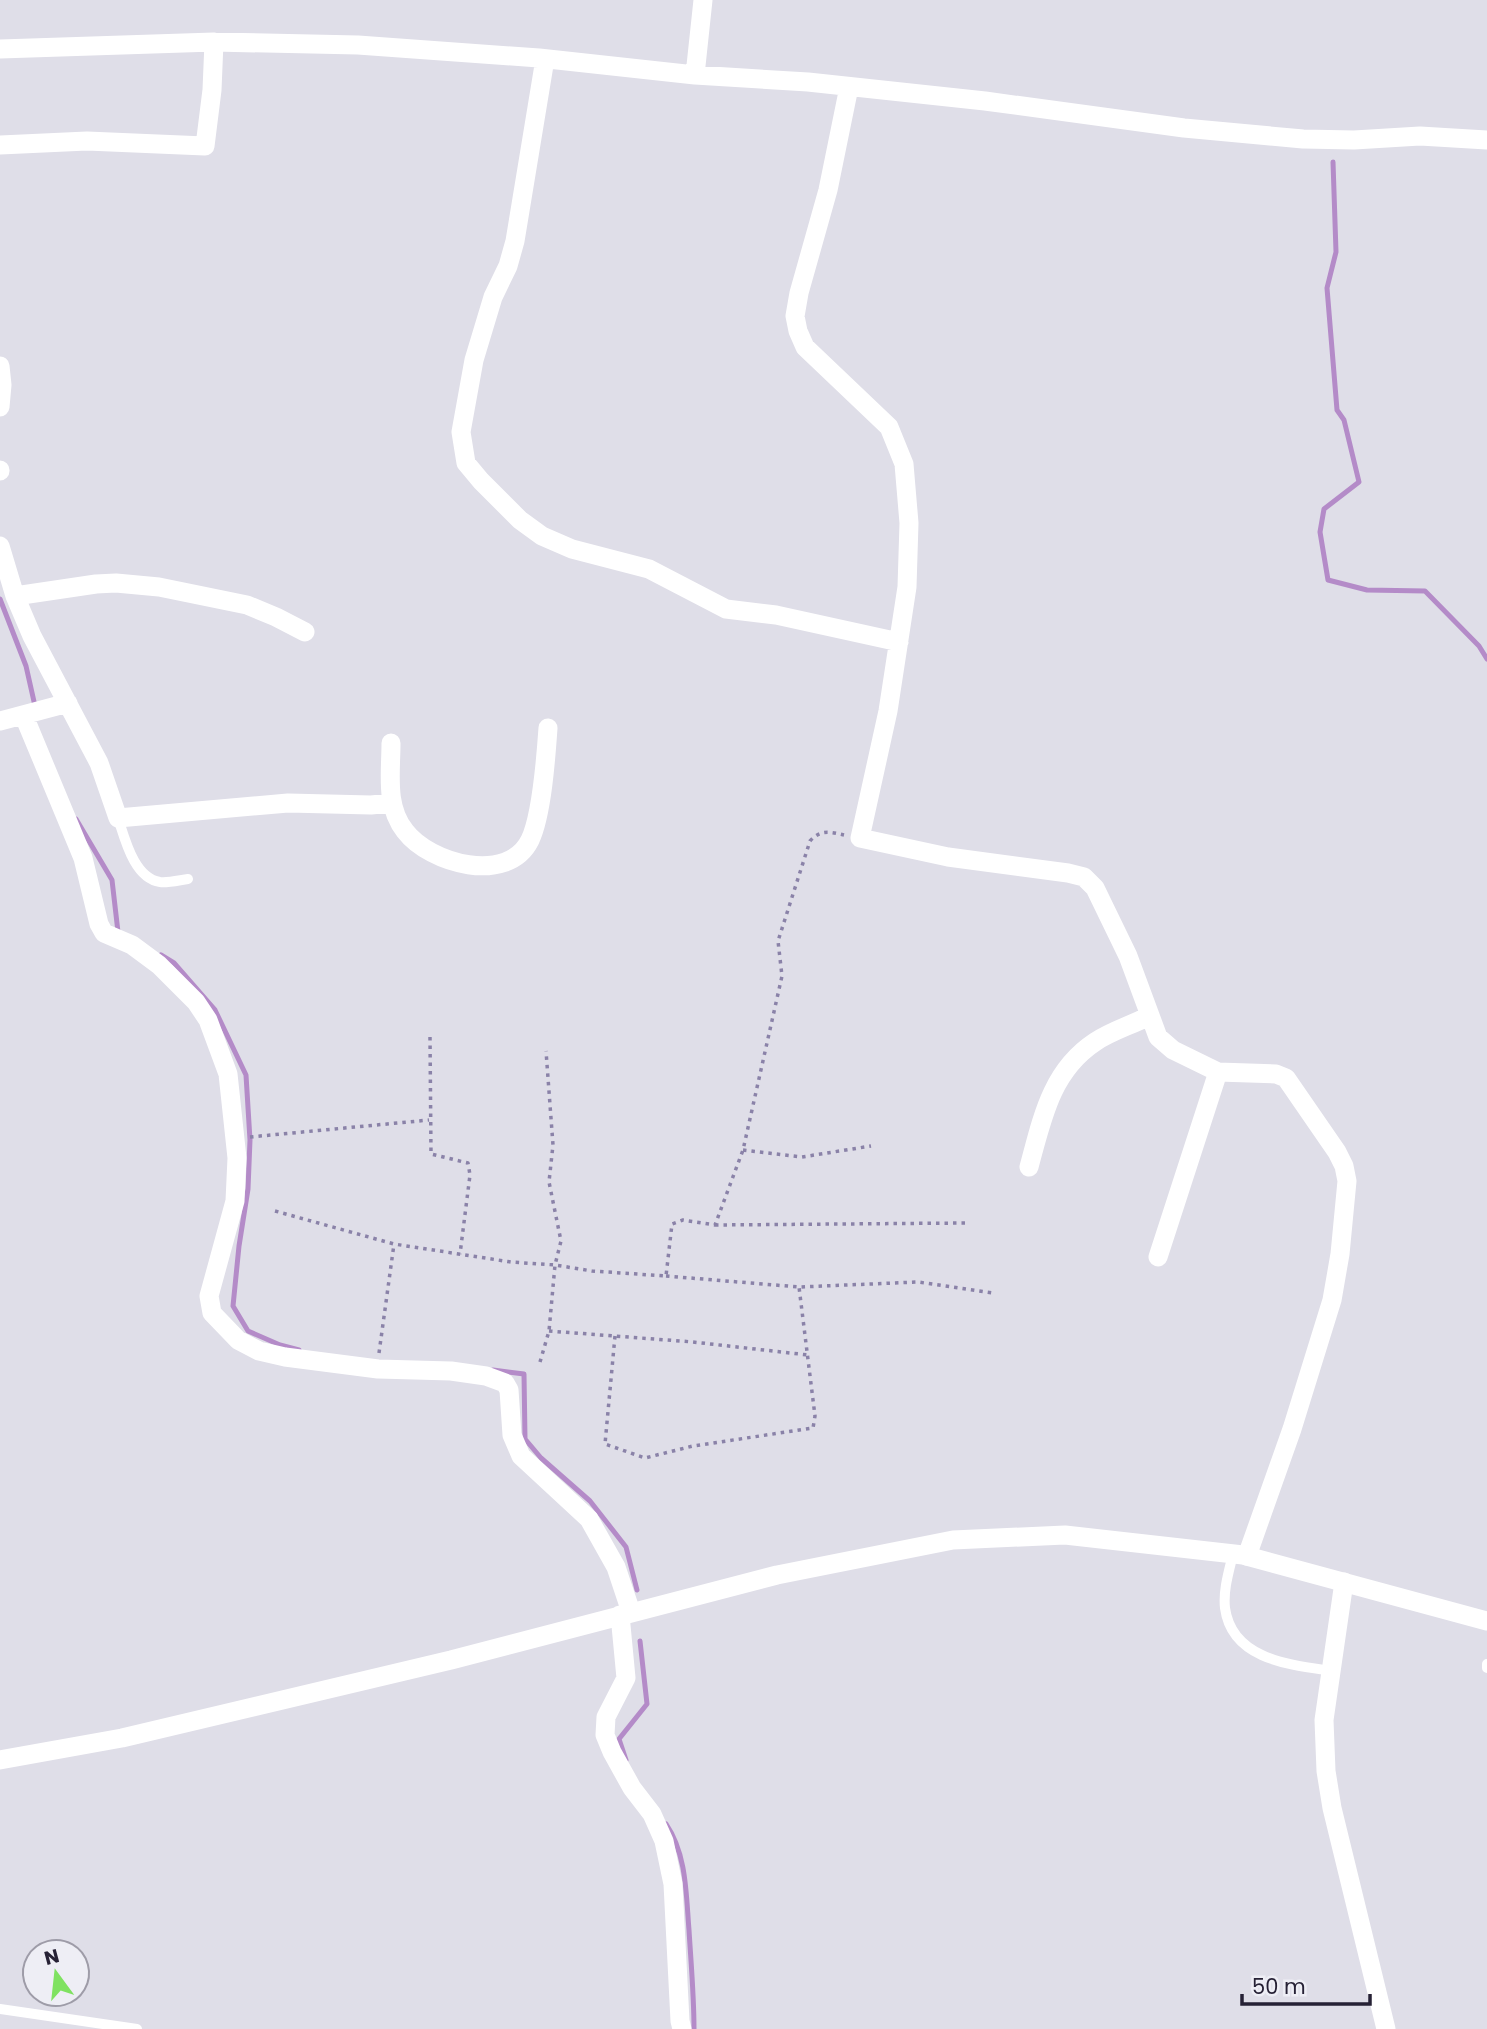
<svg xmlns="http://www.w3.org/2000/svg" width="1487" height="2029" font-family="Poppins,sans-serif">
<style>
.lines{fill:none;stroke-linecap:round;stroke-linejoin:round}
.stream{stroke:#b48bc8;stroke-width:5}
.path{stroke:#8a82a8;stroke-width:3.5;stroke-dasharray:3.5 5;stroke-linecap:butt}
.service{stroke:#fff;stroke-width:10}
.minor{stroke:#fff;stroke-width:19}
.tertiary{stroke:#fff;stroke-width:19}
</style>
<rect width="100%" height="100%" fill="#dfdee8"/>
<g class="lines">
<path class="stream" d="M1333,162L1336,252L1327,288L1337,410L1344,420L1359,482L1324,509L1320,532L1328,580L1367,590L1425,591L1479,646L1487,659
M0,599L26,666L35,706
M76,819L112,880L118,932
M161,955L174,963L215,1010L246,1075L250,1140L248,1189L239,1246L233,1306L248,1331L280,1345L299,1350
M493,1370L524,1374L525,1439L541,1458L590,1501L626,1547L637,1590
M626,1760L619,1739L647,1704L640,1641
M666,1824C687,1855 686,1895 689,1930C691,1963 694,1996 694,2029"/>
<path class="path" d="M430,1037L431,1154L468,1163L470,1175L460,1254
M250,1137L429,1120
M743,1150L802,1157L871,1146
M275,1211L394,1244L511,1262L555,1265L592,1271L666,1276L672,1224L683,1220L715,1225L743,1150L782,976L778,941L810,841C821,829 830,832 844,835
M715,1225L965,1223
M666,1276L799,1287L918,1282L993,1293
M549,1331L693,1342L808,1355
M615,1336L605,1444L645,1458L693,1446L813,1428L815,1416L799,1287
M379,1353L394,1244
M540,1362L549,1331L555,1265L561,1241L549,1182L553,1145L546,1051"/>
<path class="service" d="M118,818C125,839 134,878 160,882C168,883 180,880 188,879
M1233,1554C1229,1571 1223,1590 1225,1608C1232,1660 1291,1665 1332,1671
M1487,1664V1668
M0,2009L137,2029"/>
<path class="minor" d="M0,49L214,42L358,45L539,58L695,75L808,82L985,101L1184,128L1303,139L1354,140L1420,136L1487,140
M545,59L515,241L508,266L493,297L474,360L461,432L466,463L481,481L520,520L542,536L572,549L649,569L726,609L776,615L899,642
M695,75L703,0
M849,87L828,190L799,293L795,316L798,331L805,347L889,427L904,464L909,523L907,587L888,711L860,838L948,857L1068,873L1084,877L1095,888L1128,956L1158,1037L1173,1050L1218,1072L1276,1074L1286,1078L1337,1152L1344,1166L1347,1181L1340,1254L1332,1300L1292,1429L1247,1556
M0,145L87,141L205,146L212,90L214,42
M0,366L2,385L0,407
M0,470V471
M0,546L15,596L32,636L99,763L118,818L288,803L371,805L391,803
M15,596L96,584L116,583L159,587L247,605L276,617L305,632
M24,716L83,858L99,924L104,933L132,945L159,965L196,1002L208,1020L228,1074L237,1158L235,1201L209,1296L212,1313L238,1340L259,1351L285,1357L378,1369L451,1371L486,1376L505,1383L509,1390L512,1435L521,1456L589,1519L616,1567L631,1612
M0,721L68,703
M391,743C391,773 385,806 405,831C430,864 508,885 530,840C542,815 546,757 548,728
M1029,1167C1042,1119 1051,1071 1095,1042C1111,1031 1132,1025 1149,1016
M1158,1257L1218,1072
M1344,1582L1324,1720L1326,1771L1332,1808L1386,2029
M620,1615L626,1678L606,1717L605,1735L612,1752L632,1788L652,1814L664,1841L673,1884L680,2021L682,2029"/>
<path class="tertiary" d="M0,1760L122,1738L451,1660L777,1575L953,1540L1065,1535L1243,1555L1487,1621"/>
</g>
<g transform="translate(56 1973) rotate(345)"><circle r="33" fill="#eeeef5" stroke="#9e9ca8" stroke-width="2"/>
<path d="M0-5L12 26L0 18L-12 26Z" fill="#7fe261"/>
<text y="-10" font-size="19" font-weight="bold" text-anchor="middle" fill="#262135">N</text>
</g>
<path d="M1242 1994v10h128v-10" fill="none" stroke="#262135" stroke-width="3.5"/>
<text x="1252" y="1994" font-size="21" fill="#262135" stroke="#eeeef5" stroke-width="5" paint-order="stroke">50 m</text>
</svg>
